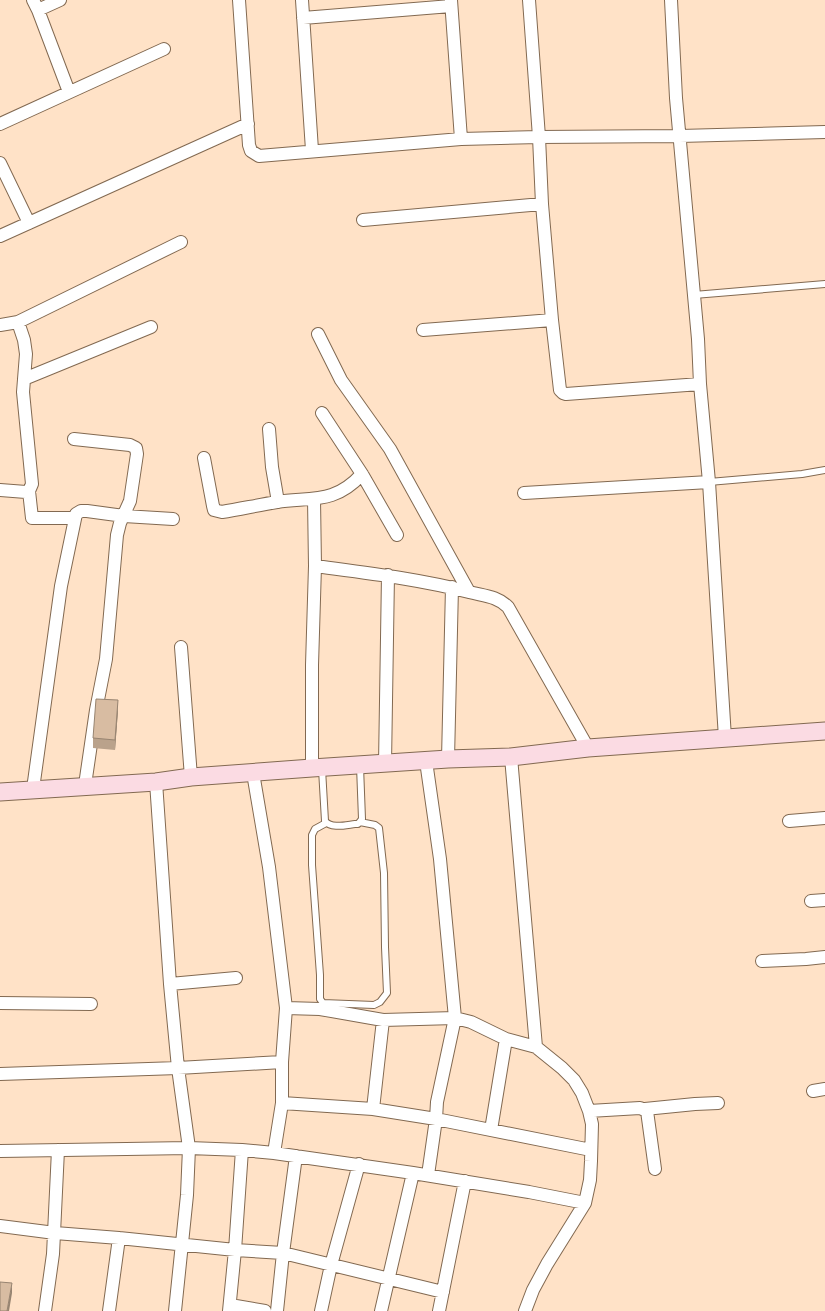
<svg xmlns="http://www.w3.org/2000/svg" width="825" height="1311" font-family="'Open Sans',sans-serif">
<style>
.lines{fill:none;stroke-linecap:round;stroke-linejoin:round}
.service-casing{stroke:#826951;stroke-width:8}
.minor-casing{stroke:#826951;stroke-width:14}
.secondary-casing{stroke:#826951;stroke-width:19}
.service{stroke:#fff;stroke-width:6}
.minor{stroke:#fff;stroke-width:12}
.secondary{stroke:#fbdbe3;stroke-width:17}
.wall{fill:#baa28b}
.shaded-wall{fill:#978471}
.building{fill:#d8bca2;stroke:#978471}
</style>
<rect width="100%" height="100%" fill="#ffe2c7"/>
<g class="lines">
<g class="service-casing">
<path id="service" d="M694,295L825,284
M709,482L802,474L825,470
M322,769L325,821C331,829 346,825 355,824H358L362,819L360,766
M326,823L315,829L312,835V865L320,975V999L323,1003L374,1005L380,1002L387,993L385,947L384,873L379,828L375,825L360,822"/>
</g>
<g class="minor-casing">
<path id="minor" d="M33,0L38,10L69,92
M239,0L249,145L251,151L259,156L461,139L539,137L680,136L825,132
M302,0L312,150
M451,0L461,139
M529,0L539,137L542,204L552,320L560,390L563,393L566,394L700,384
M671,0L676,98L698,339L700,384L709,482L725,738
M38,10L60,0
M303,18L451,6
M0,124L164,49
M0,163L29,223
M363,220L542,204
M0,236L248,124
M0,325L18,322L181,242
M423,330L552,320
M318,334L341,380L390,449L469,592
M24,379L151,327
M322,413L362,474L397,535
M269,429L272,467L278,502
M74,439L130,445L136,448L137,454L130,501L120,523L117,535L106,659L96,710L85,785
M204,458L213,506L214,510L222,512C240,509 259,505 277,502C312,497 335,504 362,474
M0,490L26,492L29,491L32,484L23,392L26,354L24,340L18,322
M29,491L32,518H74
M524,493L709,482
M315,566C367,573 419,579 469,592C484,596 497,596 508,607L588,748
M181,647L191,777
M511,757L536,1047L562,1068L574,1080L582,1093L589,1111L592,1124L591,1161L590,1180L585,1203L547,1264L533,1290L525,1311
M448,759L452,587
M426,761L440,859L455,1018L437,1102L436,1119L428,1175
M385,764L388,575
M312,768V665L315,566L314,499
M253,773L269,867L286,1008L282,1062V1103L274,1153
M156,782L170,984L178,1068L189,1148L187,1195L175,1311
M33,789L61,586L76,514L81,511H87L124,516L173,519
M789,821L825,818
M811,901L825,900
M762,961L806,959L825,957
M170,984L236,978
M0,1003L91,1004
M286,1008L320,1009L383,1020L455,1018L471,1022L506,1039L536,1047
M0,1074L178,1068L282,1062
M813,1091L825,1089
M282,1103L373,1109L436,1119L591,1150
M373,1109L383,1020
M645,1109L695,1104L718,1103
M589,1111L640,1108L647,1111L655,1169
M491,1130L506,1039
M0,1151L189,1148L242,1150L274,1153L413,1173L529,1192L585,1203
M0,1226L55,1233L119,1238L235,1250L283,1253L443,1292
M230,1305L265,1311
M45,1311L53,1254L58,1150
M109,1311L119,1238
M229,1311L235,1250L242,1150
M277,1311L283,1253L296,1156
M321,1311L331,1265L359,1164
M381,1311L413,1173
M439,1311L465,1181"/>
</g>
<g class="secondary-casing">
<path id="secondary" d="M0,792L156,782L191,777L312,768L448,759L511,757L588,748L825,731"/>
</g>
<use href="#service" class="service"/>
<use href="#minor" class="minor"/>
<use href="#secondary" class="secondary"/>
</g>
<path class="wall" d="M118,710L115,750L93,748V738Z"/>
<path class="shaded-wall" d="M118,700V710L115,750V740Z
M12,1283V1293L9,1311H7Z"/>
<path class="building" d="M96,699L118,700L115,740L93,738Z
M0,1282L12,1283L7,1311H0Z"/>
</svg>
